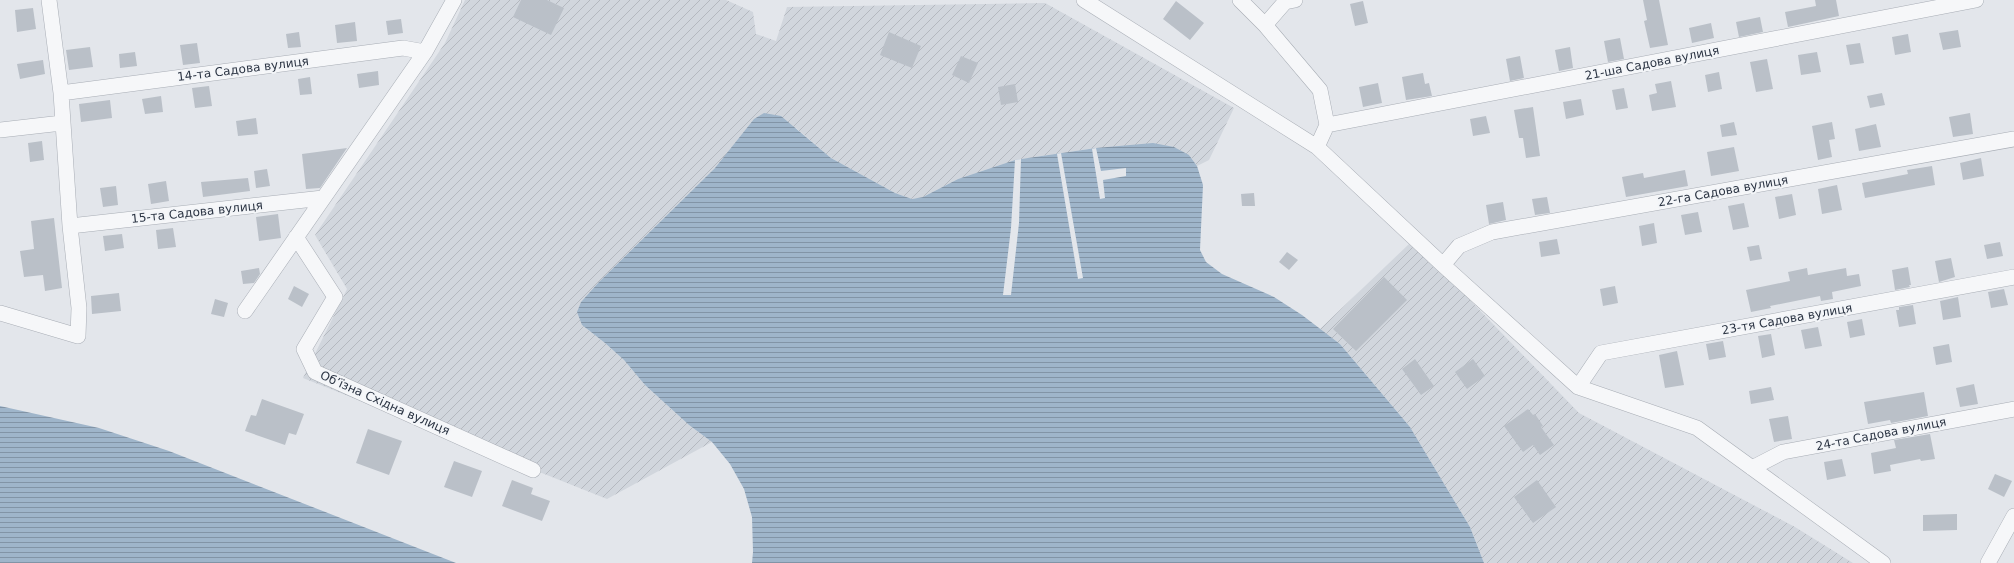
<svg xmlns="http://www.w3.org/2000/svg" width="2014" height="563" font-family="'DejaVu Sans',sans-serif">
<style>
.industrial{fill:url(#industrial-furrows)}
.water{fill:url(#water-rules)}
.pier{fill:#e3e6eb}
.building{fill:#bac0c8}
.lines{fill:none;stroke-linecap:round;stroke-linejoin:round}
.minor-casing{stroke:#a8adb5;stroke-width:16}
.minor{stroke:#f6f7f9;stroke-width:15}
.labels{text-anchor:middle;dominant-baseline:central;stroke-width:4;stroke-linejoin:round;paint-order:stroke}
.street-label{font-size:12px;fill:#2b3443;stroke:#f3f5f8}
</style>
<defs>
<pattern id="industrial-furrows" width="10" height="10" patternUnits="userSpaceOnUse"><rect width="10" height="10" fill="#d1d6dd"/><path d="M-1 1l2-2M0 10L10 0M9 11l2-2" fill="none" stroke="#b4b8bf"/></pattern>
<pattern id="water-rules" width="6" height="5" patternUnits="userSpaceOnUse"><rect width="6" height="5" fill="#9fb5ca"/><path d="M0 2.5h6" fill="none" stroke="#8294a6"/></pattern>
</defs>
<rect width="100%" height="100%" fill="#e3e6eb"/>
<path class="industrial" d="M465,0H726L753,12L756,34L776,41L787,7L1045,3L1234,108L1209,160L1197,166L1189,155L1096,148L1015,160L958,179L923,197L912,199L895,193L831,158L796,128L715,168L581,302L582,325L605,343L624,360L645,385L689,425L712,442L607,499L303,378L347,289L315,235L445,43Z
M1409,244L1465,295L1579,413L1795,527L1853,563H1484L1470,527L1410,427L1340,344L1320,329Z"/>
<path class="water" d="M764,113L781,116L831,158L895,193L912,199L923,197L958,179L1015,160L1096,148L1153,143L1174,147L1189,155L1197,166L1203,185L1200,250L1206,262L1222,274L1274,297L1302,315L1340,344L1410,427L1470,527L1484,563H752L753,552L752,517L744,489L730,464L712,442L689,425L645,385L624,360L605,343L582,325L577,312L581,302L599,282L715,168L754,119Z
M0,406L99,428L169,451L456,563H0Z"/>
<path class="pier" d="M1096,148L1101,171L1126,168V176L1103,180L1105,198L1100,199L1092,149Z
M1061,153L1083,278L1078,279L1057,154Z
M1021,159L1019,223L1011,295H1003L1011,228L1015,160Z"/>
<path class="building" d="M521,0H547L564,8L551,35L513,17Z
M1643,0H1659L1668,45L1650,48L1644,21L1647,20Z
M1815,0H1836L1839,16L1788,27L1785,12L1816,6Z
M1176,1L1204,23L1190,40L1163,19Z
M1363,1L1368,23L1355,26L1350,4Z
M33,8L36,29L17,32L15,10Z
M1760,17L1763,32L1739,37L1736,22Z
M401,19L403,33L388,35L386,21Z
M355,22L357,41L337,43L335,25Z
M1711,23L1714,38L1692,43L1689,28Z
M1958,30L1961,47L1943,50L1939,33Z
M299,32L301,47L288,48L286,34Z
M889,32L921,46L912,68L880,55Z
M1908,34L1911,52L1895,55L1892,37Z
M1620,38L1624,59L1608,62L1604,41Z
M197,43L200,63L183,65L180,45Z
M1860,43L1864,63L1850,65L1846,45Z
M90,47L93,67L69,70L66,50Z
M1570,47L1573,68L1559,71L1555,50Z
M135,52L137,66L120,68L119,54Z
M1817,52L1821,72L1801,75L1798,55Z
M961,56L978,63L969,83L952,75Z
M1520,56L1524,78L1510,81L1506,59Z
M1767,59L1773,89L1756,92L1750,62Z
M43,60L45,74L20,79L17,64Z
M378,71L379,85L359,88L357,74Z
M1719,72L1722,89L1708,92L1705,75Z
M1423,73L1425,84L1429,83L1432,96L1406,100L1402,77Z
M310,77L312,94L300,95L298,79Z
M1671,81L1676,107L1652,111L1649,95L1657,93L1655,84Z
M1378,83L1382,103L1363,107L1359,87Z
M1015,84L1018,102L1001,105L998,87Z
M209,86L212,106L195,108L192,88Z
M1624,88L1628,108L1616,110L1612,90Z
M1882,93L1885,105L1870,108L1867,96Z
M161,96L163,112L145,114L142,99Z
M1581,99L1584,115L1566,119L1563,102Z
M110,100L112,118L81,122L79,104Z
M1533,107L1540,156L1526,158L1523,138H1519L1514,110Z
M1970,113L1973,134L1953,137L1949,117Z
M1486,116L1490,133L1473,136L1470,119Z
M256,118L258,134L238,136L236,121Z
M1734,122L1737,135L1722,137L1720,125Z
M1832,122L1835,139L1829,140L1832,157L1818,160L1812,126Z
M1876,124L1881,147L1859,151L1855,129Z
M42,141L44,160L30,162L28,143Z
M1734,147L1739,171L1711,176L1707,152Z
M347,148L320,188L306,189L302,154Z
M1981,158L1984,176L1963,180L1960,163Z
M1932,166L1935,185L1865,198L1862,183L1908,174L1907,170Z
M267,169L270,186L256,188L254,171Z
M1685,170L1688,186L1626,197L1622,177L1643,173L1644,178Z
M248,178L250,191L203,197L201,182Z
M166,181L169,201L151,204L148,184Z
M1837,185L1842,210L1822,214L1818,189Z
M116,186L118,205L103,207L100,188Z
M1254,193L1255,206H1242L1241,194Z
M1792,194L1796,215L1779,219L1775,197Z
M1547,197L1550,213L1535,215L1532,199Z
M1503,202L1506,220L1489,224L1486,205Z
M1744,203L1749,227L1733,230L1728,206Z
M1698,212L1702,232L1685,235L1681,215Z
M278,214L281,238L259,241L256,217Z
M54,218L62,288L45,291L43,275L24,277L20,251L34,249L31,221Z
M1654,223L1657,243L1642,246L1639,226Z
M173,228L176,247L158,249L156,230Z
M122,234L124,248L105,251L103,236Z
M1557,239L1560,254L1541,257L1539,242Z
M2000,242L2003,256L1987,259L1984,245Z
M1759,245L1762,259L1750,261L1747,247Z
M1287,252L1298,260L1289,270L1279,262Z
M1951,258L1955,277L1939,282L1935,261Z
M1908,267L1911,285H1909L1910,287L1895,290L1892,270Z
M259,268L260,274L254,283L243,284L241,271Z
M1807,268L1808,275L1846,268L1847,276L1859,274L1861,286L1832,292L1833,299L1821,301L1820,296L1770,306L1771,308L1751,312L1746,290L1790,281L1788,272Z
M1384,277L1407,300L1356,351L1333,329Z
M294,286L309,294L302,307L288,299Z
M1615,286L1618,303L1603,306L1600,289Z
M2004,289L2008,305L1991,308L1988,292Z
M119,293L121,311L92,314L91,296Z
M1958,297L1961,317L1943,320L1940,301Z
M215,299L228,303L224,317L211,314Z
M1913,305L1916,324L1899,327L1896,310H1899V307Z
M1862,319L1865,335L1850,338L1847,322Z
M1818,327L1822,346L1805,349L1801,330Z
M1771,334L1775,355L1762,358L1758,336Z
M1723,341L1726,357L1709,360L1706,344Z
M1949,344L1952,362L1936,365L1933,347Z
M1677,351L1684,385L1665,388L1659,355Z
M1415,359L1434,386L1421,395L1402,369Z
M1473,359L1485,376L1467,389L1455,372Z
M1974,384L1978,404L1960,407L1956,388Z
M1771,387L1774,400L1751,404L1749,391Z
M1924,392L1928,416L1891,423L1890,420L1868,424L1864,402Z
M262,399L304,414L296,435L289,433L285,445L245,431L251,415L256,416Z
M1528,409L1533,415L1535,414L1543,426L1541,427L1554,445L1540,455L1533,445L1523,452L1504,426Z
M1788,416L1792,439L1774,442L1769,419Z
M368,429L402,441L389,475L356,463Z
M1930,434L1935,459L1921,461L1920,459L1890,465L1891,471L1874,474L1871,453L1896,448L1894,440Z
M1842,459L1846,476L1827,480L1824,462Z
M454,461L482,471L472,497L444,487Z
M1995,474L2012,481L2004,497L1988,489Z
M512,480L533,488L531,494L550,501L542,521L502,506Z
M1537,480L1556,507L1533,523L1514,497Z
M1957,514V530L1923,531V515Z"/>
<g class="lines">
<g class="minor-casing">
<path id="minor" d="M1084,0L1317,147L1443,265L1578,387L1697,428L1883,563
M1240,0L1265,25L1320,90L1327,125L1317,147
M1265,25L1285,2L1295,0
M61,93L403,48L425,52
M1327,125L1976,0
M0,130L62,123
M70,226L323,198
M296,237L335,297L304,349L315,372L533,470
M1443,265L1459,246L1492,232L2014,139
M245,311L425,52L454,0
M0,313L78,336L79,308L70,226L61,93L49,0
M1578,387L1601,353L2014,277
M1752,468L1783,452L2014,409
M1988,563L2014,516"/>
</g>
<use href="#minor" class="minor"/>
</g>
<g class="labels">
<g class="street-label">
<text transform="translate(1652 63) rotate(-11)">21-ша Садова вулиця</text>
<text transform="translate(243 69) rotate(-7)">14-та Садова вулиця</text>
<text transform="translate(1723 191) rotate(-10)">22-га Садова вулиця</text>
<text transform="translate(197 212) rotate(-6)">15-та Садова вулиця</text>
<text transform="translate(1787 319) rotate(-10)">23-тя Садова вулиця</text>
<text transform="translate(385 403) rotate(24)">Обʼїзна Східна вулиця</text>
<text transform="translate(1881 434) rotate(-11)">24-та Садова вулиця</text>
</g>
</g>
</svg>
